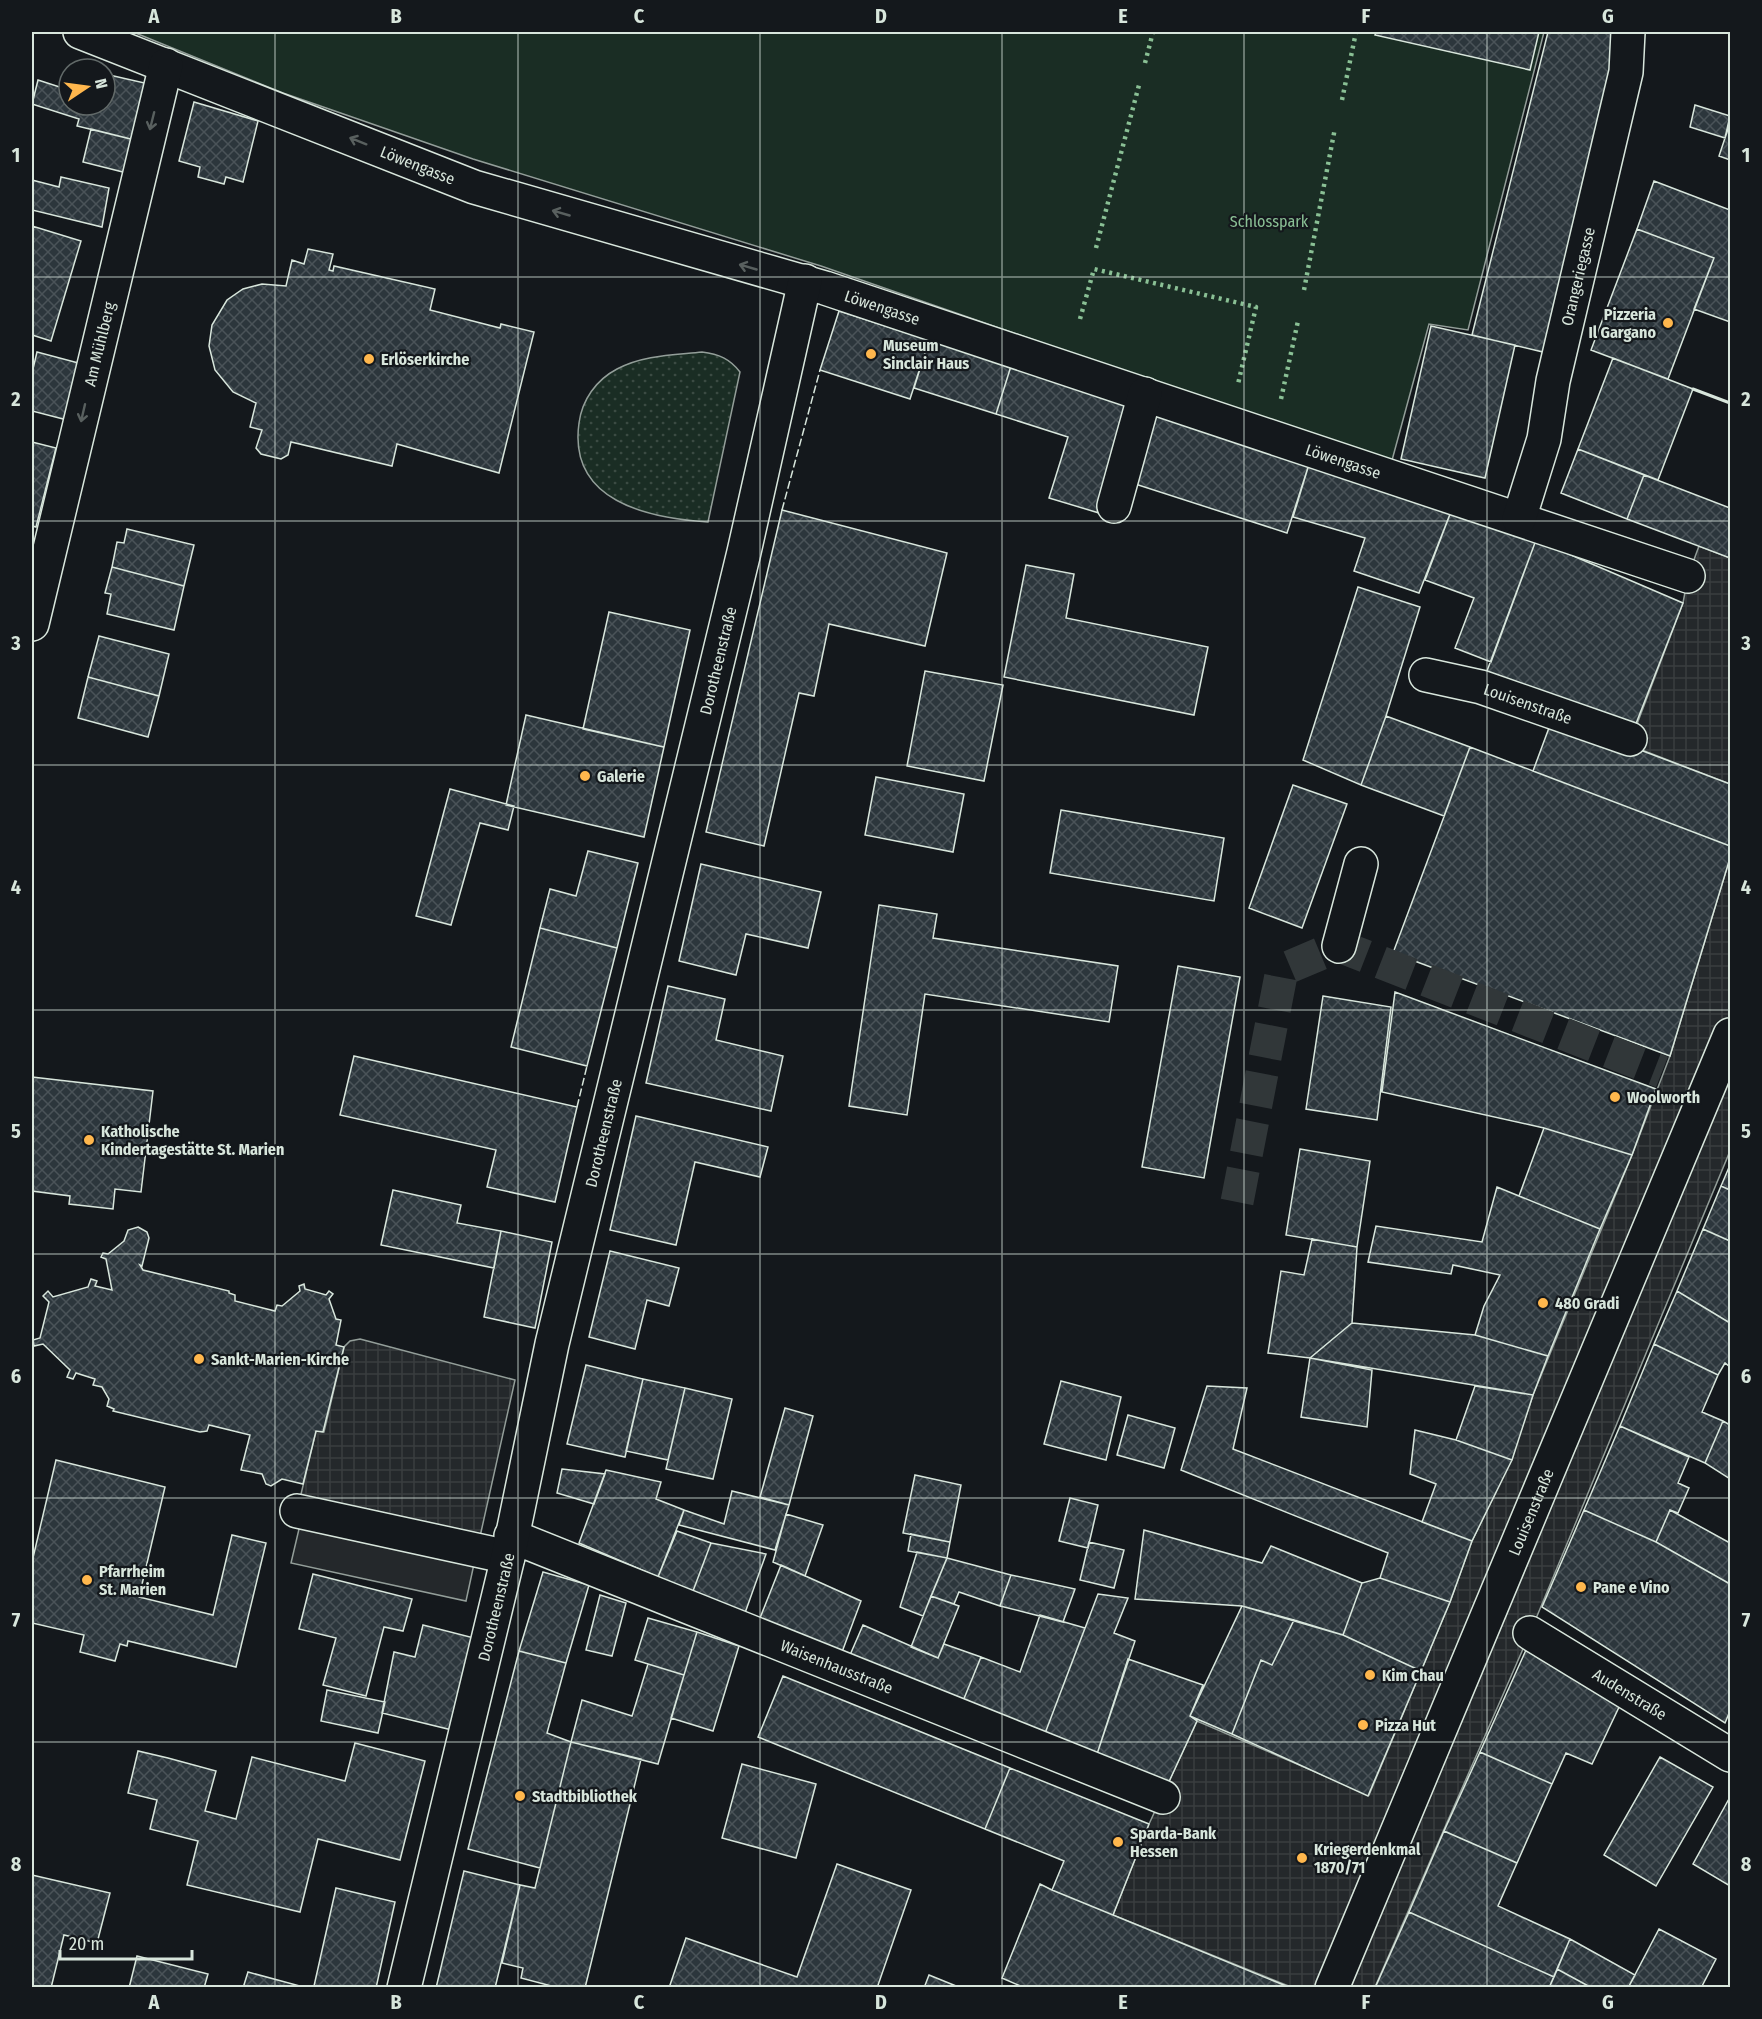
<svg xmlns="http://www.w3.org/2000/svg" width="1762" height="2019" font-family="'Fira Sans Condensed',sans-serif">
<style>
.grass{fill:url(#grass-dots);stroke:#939e99;stroke-width:1.5}
.park{fill:#1a2d24;stroke:#939e99;stroke-width:1.5}
.parking{fill:#24282b;stroke:#939e99;stroke-width:1.5}
.plaza{fill:url(#plaza-grid);stroke:#939e99;stroke-width:1.5}
.building{fill:url(#building-cross-hatch);stroke:#d8e6dc;stroke-width:1.5}
.lines{fill:none;stroke-linecap:round;stroke-linejoin:round}
.minor-tunnel{stroke:#313739;stroke-width:33;stroke-dasharray:33 16;stroke-linecap:butt}
.minor-casing{stroke:#d8e6dc;stroke-width:36}
.minor{stroke:#14181c;stroke-width:33}
.hedge{stroke:#8ac095;stroke-width:4.5;stroke-dasharray:3 4.5;stroke-linecap:butt}
.fence{stroke:#d8e6dc;stroke-width:1.5;stroke-dasharray:8 3;stroke-linecap:butt}
.wall{stroke:#d8e6dc;stroke-width:3}
.oneway{stroke:#59605f}
.grid{fill:none;stroke:#d8e6dc;stroke-width:1.5;stroke-opacity:0.55}
.poi-dot{fill:#ffb74d;stroke:#14181c;stroke-width:2}
.labels{text-anchor:middle;dominant-baseline:central;stroke-width:4.5;stroke-linejoin:round;paint-order:stroke}
.street-label{font-size:16px;fill:#d8e6dc;stroke:#14181c}
.park-label{font-size:16px;fill:#8ac095;stroke:#14181c}
.poi-label{font-size:16px;font-weight:bold;fill:#d8e6dc;stroke:#14181c;text-anchor:start}
.neatline{fill:none;stroke:#d8e6dc;stroke-width:2}
.grid-label{font-size:20px;text-anchor:middle;font-weight:bold;fill:#d8e6dc}
</style>
<defs>
<pattern id="grass-dots" width="8" height="8" patternUnits="userSpaceOnUse" patternTransform="scale(1.5)"><rect width="8" height="8" fill="#1a2d24"/><path d="M2 2h.1M6 6h.1" fill="none" stroke="#3b4b43" stroke-width="1.8" stroke-linecap="round"/></pattern>
<pattern id="plaza-grid" width="8" height="8" patternUnits="userSpaceOnUse" patternTransform="scale(1.5)"><rect width="8" height="8" fill="#24282b"/><path d="M0 4h8M4 0v8" fill="none" stroke="#393d3f"/></pattern>
<pattern id="building-cross-hatch" width="8" height="8" patternUnits="userSpaceOnUse" patternTransform="scale(1.5)"><rect width="8" height="8" fill="#2c363c"/><path d="M0 0l8 8M0 8l8-8" fill="none" stroke="#4a5358"/></pattern>
</defs>
<rect width="100%" height="100%" fill="#14181c"/>
<path class="grass" d="M702,352C719,354 730,359 740,372L708,522C647,518 568,501 579,423C582,400 596,380 617,369C643,355 674,355 702,352Z"/>
<path class="park" d="M133,32H1544L1468,330L1429,324L1391,464L821,266L473,159L283,93Z"/>
<path class="parking" d="M303,1512L477,1550L466,1601L291,1563Z"/>
<path class="plaza" d="M1699,546L1730,558V784L1629,745L1683,603L1688,576Z
M1730,858V1151L1530,1633L1375,1987H1291L1113,1915L1149,1824L1197,1721L1369,1795L1450,1602L1472,1541L1511,1460L1533,1395L1632,1155L1670,1056Z
M360,1339L515,1380L477,1550L297,1511L316,1431L324,1432L344,1347L350,1341Z"/>
<path class="building" d="M1376,32H1539L1530,70L1375,35Z
M1548,32H1611V67L1543,352L1472,335Z
M105,74L149,84L135,140L77,126L79,119L32,104L38,80L69,90V105H105Z
M194,102L258,121L243,182L226,177L224,184L198,177L200,167L179,161Z
M1695,105L1730,116L1725,138L1690,127Z
M1730,123V160L1719,156Z
M91,129L135,140L127,173L83,162Z
M61,177L109,188L102,227L32,210V180L59,187Z
M1654,181L1730,210V322L1694,309L1714,258L1637,229Z
M32,226L81,241L51,341L32,335Z
M1637,229L1714,258L1668,379L1591,350Z
M308,249L333,254L329,270L333,271L334,266L435,289L430,310L500,328L501,324L534,332L499,473L397,444L392,466L291,442L288,455L281,459L261,454L256,448L262,430L250,427L256,403L233,392L215,370L209,346L212,325L227,300L243,289L262,284L286,286L292,260L304,264Z
M839,311L929,340L910,399L820,370Z
M1431,326L1515,345L1485,478L1401,459Z
M929,340L1011,366L996,414L914,388Z
M37,352L86,365L71,421L32,411V373Z
M1613,358L1693,389L1658,480L1578,449Z
M1011,366L1133,405L1099,513L1049,498L1068,437L996,414Z
M1149,410L1310,461L1287,533L1129,482Z
M32,442L56,448L36,527L32,526Z
M1578,449L1644,475L1627,519L1561,493Z
M1310,461L1452,509L1419,593L1354,571L1365,538L1293,517Z
M1644,475L1730,508V558L1627,519Z
M1452,509L1536,540L1491,662L1455,648L1474,598L1425,580Z
M782,510L947,553L925,646L829,624L814,696L799,693L764,846L706,832Z
M127,529L194,545L184,586L112,567L117,542L124,543Z
M1536,540L1683,603L1630,739L1481,687Z
M1026,565L1074,574L1066,618L1208,647L1194,715L1004,677Z
M112,567L184,586L174,630L107,614L111,594L105,593Z
M1358,587L1420,607L1386,716L1361,785L1303,760Z
M609,612L690,630L664,747L583,729Z
M99,636L169,654L159,696L88,677Z
M925,671L1003,685L984,781L907,766Z
M88,677L159,696L148,737L78,718Z
M526,715L664,747L644,837L506,805Z
M1386,716L1470,747L1444,816L1361,785Z
M1553,717L1730,784V846L1533,771Z
M1470,747L1730,846V858L1670,1056L1393,953Z
M876,777L964,794L953,852L865,835Z
M1293,785L1347,804L1302,928L1249,908Z
M450,789L514,806L508,830L480,823L451,925L416,916Z
M1061,810L1224,838L1214,901L1050,873Z
M588,851L638,863L617,948L540,928L550,889L576,896Z
M701,864L821,892L808,948L746,934L736,975L679,961Z
M879,905L937,914L933,938L1118,966L1109,1022L925,994L907,1115L849,1106Z
M540,928L617,948L587,1066L511,1047Z
M1178,966L1240,977L1204,1178L1142,1167Z
M668,986L725,999L716,1040L783,1056L771,1111L646,1083Z
M1395,992L1656,1089L1632,1155L1544,1128L1382,1092Z
M1323,996L1391,1007L1377,1120L1306,1109Z
M354,1056L577,1107L555,1202L487,1187L496,1150L340,1115Z
M32,1077L153,1091L141,1192L115,1189L113,1209L69,1204L70,1196L32,1191Z
M636,1116L768,1147L760,1177L695,1162L676,1245L610,1230Z
M1544,1128L1632,1155L1600,1229L1519,1196Z
M1300,1149L1370,1161L1357,1247L1286,1235Z
M1730,1165V1190L1721,1186Z
M1721,1186L1730,1190V1241L1703,1229Z
M1497,1187L1600,1229L1548,1356L1475,1335L1484,1306L1500,1275L1453,1265L1451,1274L1368,1262L1376,1226L1482,1242Z
M393,1190L461,1205L457,1223L501,1231L494,1268L381,1245Z
M138,1227L147,1232L149,1238L142,1266L140,1265L143,1270L229,1291V1293L235,1295V1301L275,1311L277,1305L282,1306L300,1291L299,1286L304,1284L305,1289L326,1295L329,1291L333,1294L329,1299L336,1319L341,1320L336,1345L344,1347L323,1432L316,1431L303,1484L282,1479L271,1486L266,1484L262,1474L241,1470L250,1435L209,1425L207,1431L200,1432L113,1411L114,1409L107,1406L109,1399L102,1387L93,1385L95,1379L76,1373L73,1379L67,1377L70,1370L43,1344L34,1346L33,1340L40,1338L49,1302L43,1296L48,1291L53,1297L88,1287L91,1279L97,1281L95,1286L112,1290L106,1259L101,1257L103,1253L108,1254L124,1241L128,1230Z
M1703,1229L1730,1241V1323L1677,1291Z
M501,1231L552,1242L535,1328L484,1317Z
M1312,1239L1357,1247L1352,1323L1310,1358L1268,1353L1281,1271L1304,1275Z
M610,1251L679,1268L669,1306L647,1300L635,1349L589,1337Z
M1677,1291L1730,1323V1367L1725,1363L1718,1375L1654,1344Z
M1352,1323L1475,1335L1548,1356L1533,1395L1310,1358Z
M1654,1344L1718,1375L1702,1412L1723,1421L1705,1463L1620,1426Z
M1310,1358L1372,1370L1367,1427L1301,1417Z
M586,1365L643,1379L625,1457L567,1444Z
M643,1379L685,1388L668,1460L626,1451Z
M1061,1381L1121,1397L1106,1460L1044,1444Z
M1207,1386L1247,1388L1233,1449L1472,1541L1450,1602L1380,1578L1388,1553L1181,1470Z
M1475,1386L1533,1395L1512,1460L1456,1440Z
M685,1388L732,1399L713,1479L666,1469Z
M785,1408L813,1416L789,1505L760,1497Z
M1128,1415L1175,1428L1164,1468L1117,1455Z
M1723,1421L1730,1425V1479L1705,1463Z
M1620,1426L1689,1457L1678,1483L1689,1488L1678,1513L1670,1510L1656,1542L1584,1510Z
M1415,1430L1456,1440L1512,1460L1472,1541L1422,1522L1436,1484L1410,1474Z
M56,1460L165,1487L139,1597L213,1615L232,1535L266,1543L236,1667L128,1641L127,1646L120,1644L115,1661L80,1652L84,1635L32,1623V1562Z
M562,1469L605,1474L594,1504L557,1493Z
M606,1470L661,1482L656,1499L684,1510L658,1577L579,1543Z
M915,1475L961,1485L950,1542L903,1533Z
M732,1491L789,1505L775,1550L679,1525L684,1510L724,1524Z
M1070,1498L1098,1505L1088,1548L1059,1541Z
M1584,1510L1656,1542L1730,1584V1711L1725,1723L1542,1607Z
M1670,1510L1730,1543V1584L1656,1542Z
M786,1514L823,1525L805,1576L773,1562Z
M1144,1530L1262,1563L1271,1546L1362,1583L1343,1635L1242,1606L1135,1599Z
M677,1531L711,1543L693,1591L658,1577Z
M911,1534L950,1542L947,1558L908,1551Z
M1089,1542L1124,1550L1114,1588L1080,1580Z
M711,1543L766,1554L745,1613L693,1591Z
M917,1552L947,1558L923,1616L900,1607Z
M947,1558L1011,1575L1000,1606L959,1592L954,1604L931,1596Z
M781,1565L861,1601L842,1652L760,1618Z
M543,1572L589,1585L566,1663L519,1651Z
M313,1574L412,1599L403,1631L384,1627L366,1696L323,1685L336,1638L299,1629Z
M1011,1575L1075,1589L1063,1622L1000,1606Z
M1380,1578L1450,1602L1421,1671L1343,1635L1362,1583Z
M1098,1594L1128,1598L1114,1633L1135,1641L1096,1757L1044,1736Z
M600,1595L626,1603L612,1656L586,1650Z
M931,1596L959,1606L938,1658L911,1647Z
M1242,1606L1294,1620L1272,1665L1261,1660L1232,1734L1190,1716Z
M1040,1615L1085,1628L1044,1736L963,1701L981,1657L1020,1672Z
M648,1618L697,1632L684,1675L635,1660Z
M1294,1620L1343,1635L1421,1671L1368,1796L1232,1734L1261,1660L1272,1665Z
M423,1625L474,1638L452,1730L382,1713L394,1652L415,1657Z
M863,1625L938,1658L944,1644L981,1657L963,1701L850,1655Z
M697,1632L739,1646L713,1731L671,1718Z
M1526,1650L1620,1705L1592,1764L1566,1753L1552,1784L1480,1752Z
M519,1651L566,1663L547,1733L571,1742L540,1868L468,1849Z
M1128,1659L1203,1685L1190,1716L1197,1721L1167,1786L1096,1757Z
M648,1664L684,1675L658,1764L571,1742L582,1700L632,1716Z
M783,1676L1010,1768L985,1829L758,1737Z
M327,1690L385,1702L378,1733L321,1721Z
M571,1742L641,1759L585,1988H559L521,1978L523,1968L502,1963L520,1885L535,1888Z
M355,1743L425,1761L400,1860L318,1839L300,1912L187,1885L198,1841L150,1829L157,1800L128,1793L138,1751L168,1758L216,1771L205,1811L236,1819L252,1757L345,1781Z
M1480,1752L1552,1784L1517,1863L1444,1831Z
M1660,1757L1713,1787L1656,1886L1604,1855Z
M742,1764L816,1784L796,1858L722,1838Z
M1010,1768L1149,1824L1113,1915L1052,1890L1064,1861L985,1829Z
M1730,1797V1886L1693,1864Z
M1444,1831L1517,1863L1498,1906L1570,1939L1554,1977L1409,1912Z
M837,1864L911,1890L877,1988H669L686,1938L797,1977Z
M464,1871L520,1885L495,1988H436Z
M32,1875L110,1893L97,1943L64,1935L51,1988H32Z
M1040,1884L1052,1890L1291,1988H1025L1002,1978Z
M336,1888L395,1902L376,1988L314,1986Z
M1409,1912L1554,1977L1549,1988H1375Z
M1659,1929L1716,1959L1701,1988H1628Z
M1570,1939L1635,1975L1628,1988H1592L1557,1969Z
M137,1956L208,1974L204,1988H129Z
M1557,1969L1592,1988H1549Z
M248,1972L300,1986V1988H243Z
M929,1975L961,1988H924Z"/>
<g class="lines">
<path class="minor-tunnel" d="M1237,1202L1282,970L1339,946L1662,1072"/>
<g class="minor-casing">
<g id="minor">
<path id="s1" d="M80,32L474,187L825,288L1688,576"/>
<path d="M1114,506L1145,394"/>
<path id="s2" d="M1519,519L1544,439L1553,381L1626,72L1628,32"/>
<path id="s3" d="M32,624L166,65"/>
<path id="s4" d="M1426,675L1481,687L1630,739"/>
<path d="M1339,946L1361,864"/>
<path d="M297,1511L508,1557"/>
<path id="s5" d="M511,1536L1163,1797"/>
<path id="s6" d="M1530,1633L1730,1755"/>
<path id="s7" d="M404,1988L508,1557L552,1344L744,552L805,281"/>
<path id="s8" d="M1332,1988L1730,1035"/>
</g>
</g>
<use href="#minor" class="minor"/>
<path class="hedge" d="M1145,63L1153,32
M1342,100L1356,32
M1096,248L1139,85
M1304,290L1335,128
M1080,319L1094,269L1256,307L1238,384
M1281,399L1298,321"/>
<path class="fence" d="M782,510L820,370
M577,1107L587,1066"/>
<path class="wall" d="M1693,389L1730,403"/>
</g>
<defs><path id="oneway-shaft" d="M-6 0H5M1.5-3L5.5 0L1.5 3" fill="none" stroke-width="1.6" stroke-linecap="round" stroke-linejoin="round" transform="scale(1.5)"/></defs>
<g class="oneway">
<use href="#oneway-shaft" transform="translate(152 121) rotate(104)"/>
<use href="#oneway-shaft" transform="translate(358 141) rotate(-158)"/>
<use href="#oneway-shaft" transform="translate(561 213) rotate(-164)"/>
<use href="#oneway-shaft" transform="translate(748 267) rotate(-164)"/>
<use href="#oneway-shaft" transform="translate(83 413) rotate(103)"/>
</g>
<path class="grid" d="M275,32V1988M518,32V1988M760,32V1988M1002,32V1988M1244,32V1988M1487,32V1988M32,277H1730M32,521H1730M32,765H1730M32,1010H1730M32,1254H1730M32,1498H1730M32,1742H1730"/>
<g class="poi-dot">
<circle cx="1668" cy="323" r="6"/>
<circle cx="871" cy="354" r="6"/>
<circle cx="369" cy="359" r="6"/>
<circle cx="585" cy="776" r="6"/>
<circle cx="1615" cy="1097" r="6"/>
<circle cx="89" cy="1140" r="6"/>
<circle cx="1543" cy="1303" r="6"/>
<circle cx="199" cy="1359" r="6"/>
<circle cx="87" cy="1580" r="6"/>
<circle cx="1581" cy="1587" r="6"/>
<circle cx="1370" cy="1675" r="6"/>
<circle cx="1363" cy="1725" r="6"/>
<circle cx="520" cy="1796" r="6"/>
<circle cx="1118" cy="1842" r="6"/>
<circle cx="1302" cy="1858" r="6"/>
</g>
<g class="labels">
<g class="street-label">
<text stroke="none"><textPath href="#s1" startOffset="363">Löwengasse</textPath></text>
<text stroke="none"><textPath href="#s2" startOffset="250">Orangeriegasse</textPath></text>
<text stroke="none"><textPath href="#s1" startOffset="849">Löwengasse</textPath></text>
<text stroke="none"><textPath href="#s3" startOffset="288">Am Mühlberg</textPath></text>
<text stroke="none"><textPath href="#s1" startOffset="1335">Löwengasse</textPath></text>
<text stroke="none"><textPath href="#s7" startOffset="1364">Dorotheenstraße</textPath></text>
<text stroke="none"><textPath href="#s4" startOffset="106">Louisenstraße</textPath></text>
<text stroke="none"><textPath href="#s7" startOffset="878">Dorotheenstraße</textPath></text>
<text stroke="none"><textPath href="#s8" startOffset="516">Louisenstraße</textPath></text>
<text stroke="none"><textPath href="#s7" startOffset="392">Dorotheenstraße</textPath></text>
<text stroke="none"><textPath href="#s5" startOffset="351">Waisenhausstraße</textPath></text>
<text stroke="none"><textPath href="#s6" startOffset="117">Audenstraße</textPath></text>
</g>
<g class="park-label">
<text x="1269" y="221">Schlosspark</text>
</g>
<g class="poi-label">
<text x="1656" y="314" text-anchor="end">Pizzeria<tspan x="1656" dy="18">Il Gargano</tspan></text>
<text x="883" y="345">Museum<tspan x="883" dy="18">Sinclair Haus</tspan></text>
<text x="381" y="359">Erlöserkirche</text>
<text x="597" y="776">Galerie</text>
<text x="1627" y="1097">Woolworth</text>
<text x="101" y="1131">Katholische<tspan x="101" dy="18">Kindertagestätte St. Marien</tspan></text>
<text x="1555" y="1303">480 Gradi</text>
<text x="211" y="1359">Sankt-Marien-Kirche</text>
<text x="99" y="1571">Pfarrheim<tspan x="99" dy="18">St. Marien</tspan></text>
<text x="1593" y="1587">Pane e Vino</text>
<text x="1382" y="1675">Kim Chau</text>
<text x="1375" y="1725">Pizza Hut</text>
<text x="532" y="1796">Stadtbibliothek</text>
<text x="1130" y="1833">Sparda-Bank<tspan x="1130" dy="18">Hessen</tspan></text>
<text x="1314" y="1849">Kriegerdenkmal<tspan x="1314" dy="18">1870/71</tspan></text>
</g>
</g>
<rect width="1762" height="2019" fill="none" stroke="#14181c" stroke-width="66"/>
<g transform="translate(87 87) rotate(77)"><circle r="28" fill="#14181c" stroke="#626a69" stroke-width="1.5"/>
<path d="M0-4.5L10 22L0 15L-10 22Z" fill="#ffb74d"/>
<text y="-9" font-size="16" font-weight="bold" text-anchor="middle" fill="#d8e6dc">N</text>
</g>
<path d="M60 1950v9h132v-9" fill="none" stroke="#d8e6dc" stroke-width="3"/>
<text x="69" y="1950" font-size="18" fill="#d8e6dc" stroke="#14181c" stroke-width="4.5" paint-order="stroke">20 m</text>
<rect x="33" y="33" width="1696" height="1953" class="neatline"/>
<g class="grid-label">
<text x="154" y="23">A</text>
<text x="396" y="23">B</text>
<text x="639" y="23">C</text>
<text x="881" y="23">D</text>
<text x="1123" y="23">E</text>
<text x="1366" y="23">F</text>
<text x="1608" y="23">G</text>
<text x="16" y="162">1</text>
<text x="1746" y="162">1</text>
<text x="16" y="406">2</text>
<text x="1746" y="406">2</text>
<text x="16" y="650">3</text>
<text x="1746" y="650">3</text>
<text x="16" y="894">4</text>
<text x="1746" y="894">4</text>
<text x="16" y="1138">5</text>
<text x="1746" y="1138">5</text>
<text x="16" y="1383">6</text>
<text x="1746" y="1383">6</text>
<text x="16" y="1627">7</text>
<text x="1746" y="1627">7</text>
<text x="16" y="1871">8</text>
<text x="1746" y="1871">8</text>
<text x="154" y="2009">A</text>
<text x="396" y="2009">B</text>
<text x="639" y="2009">C</text>
<text x="881" y="2009">D</text>
<text x="1123" y="2009">E</text>
<text x="1366" y="2009">F</text>
<text x="1608" y="2009">G</text>
</g>
</svg>
